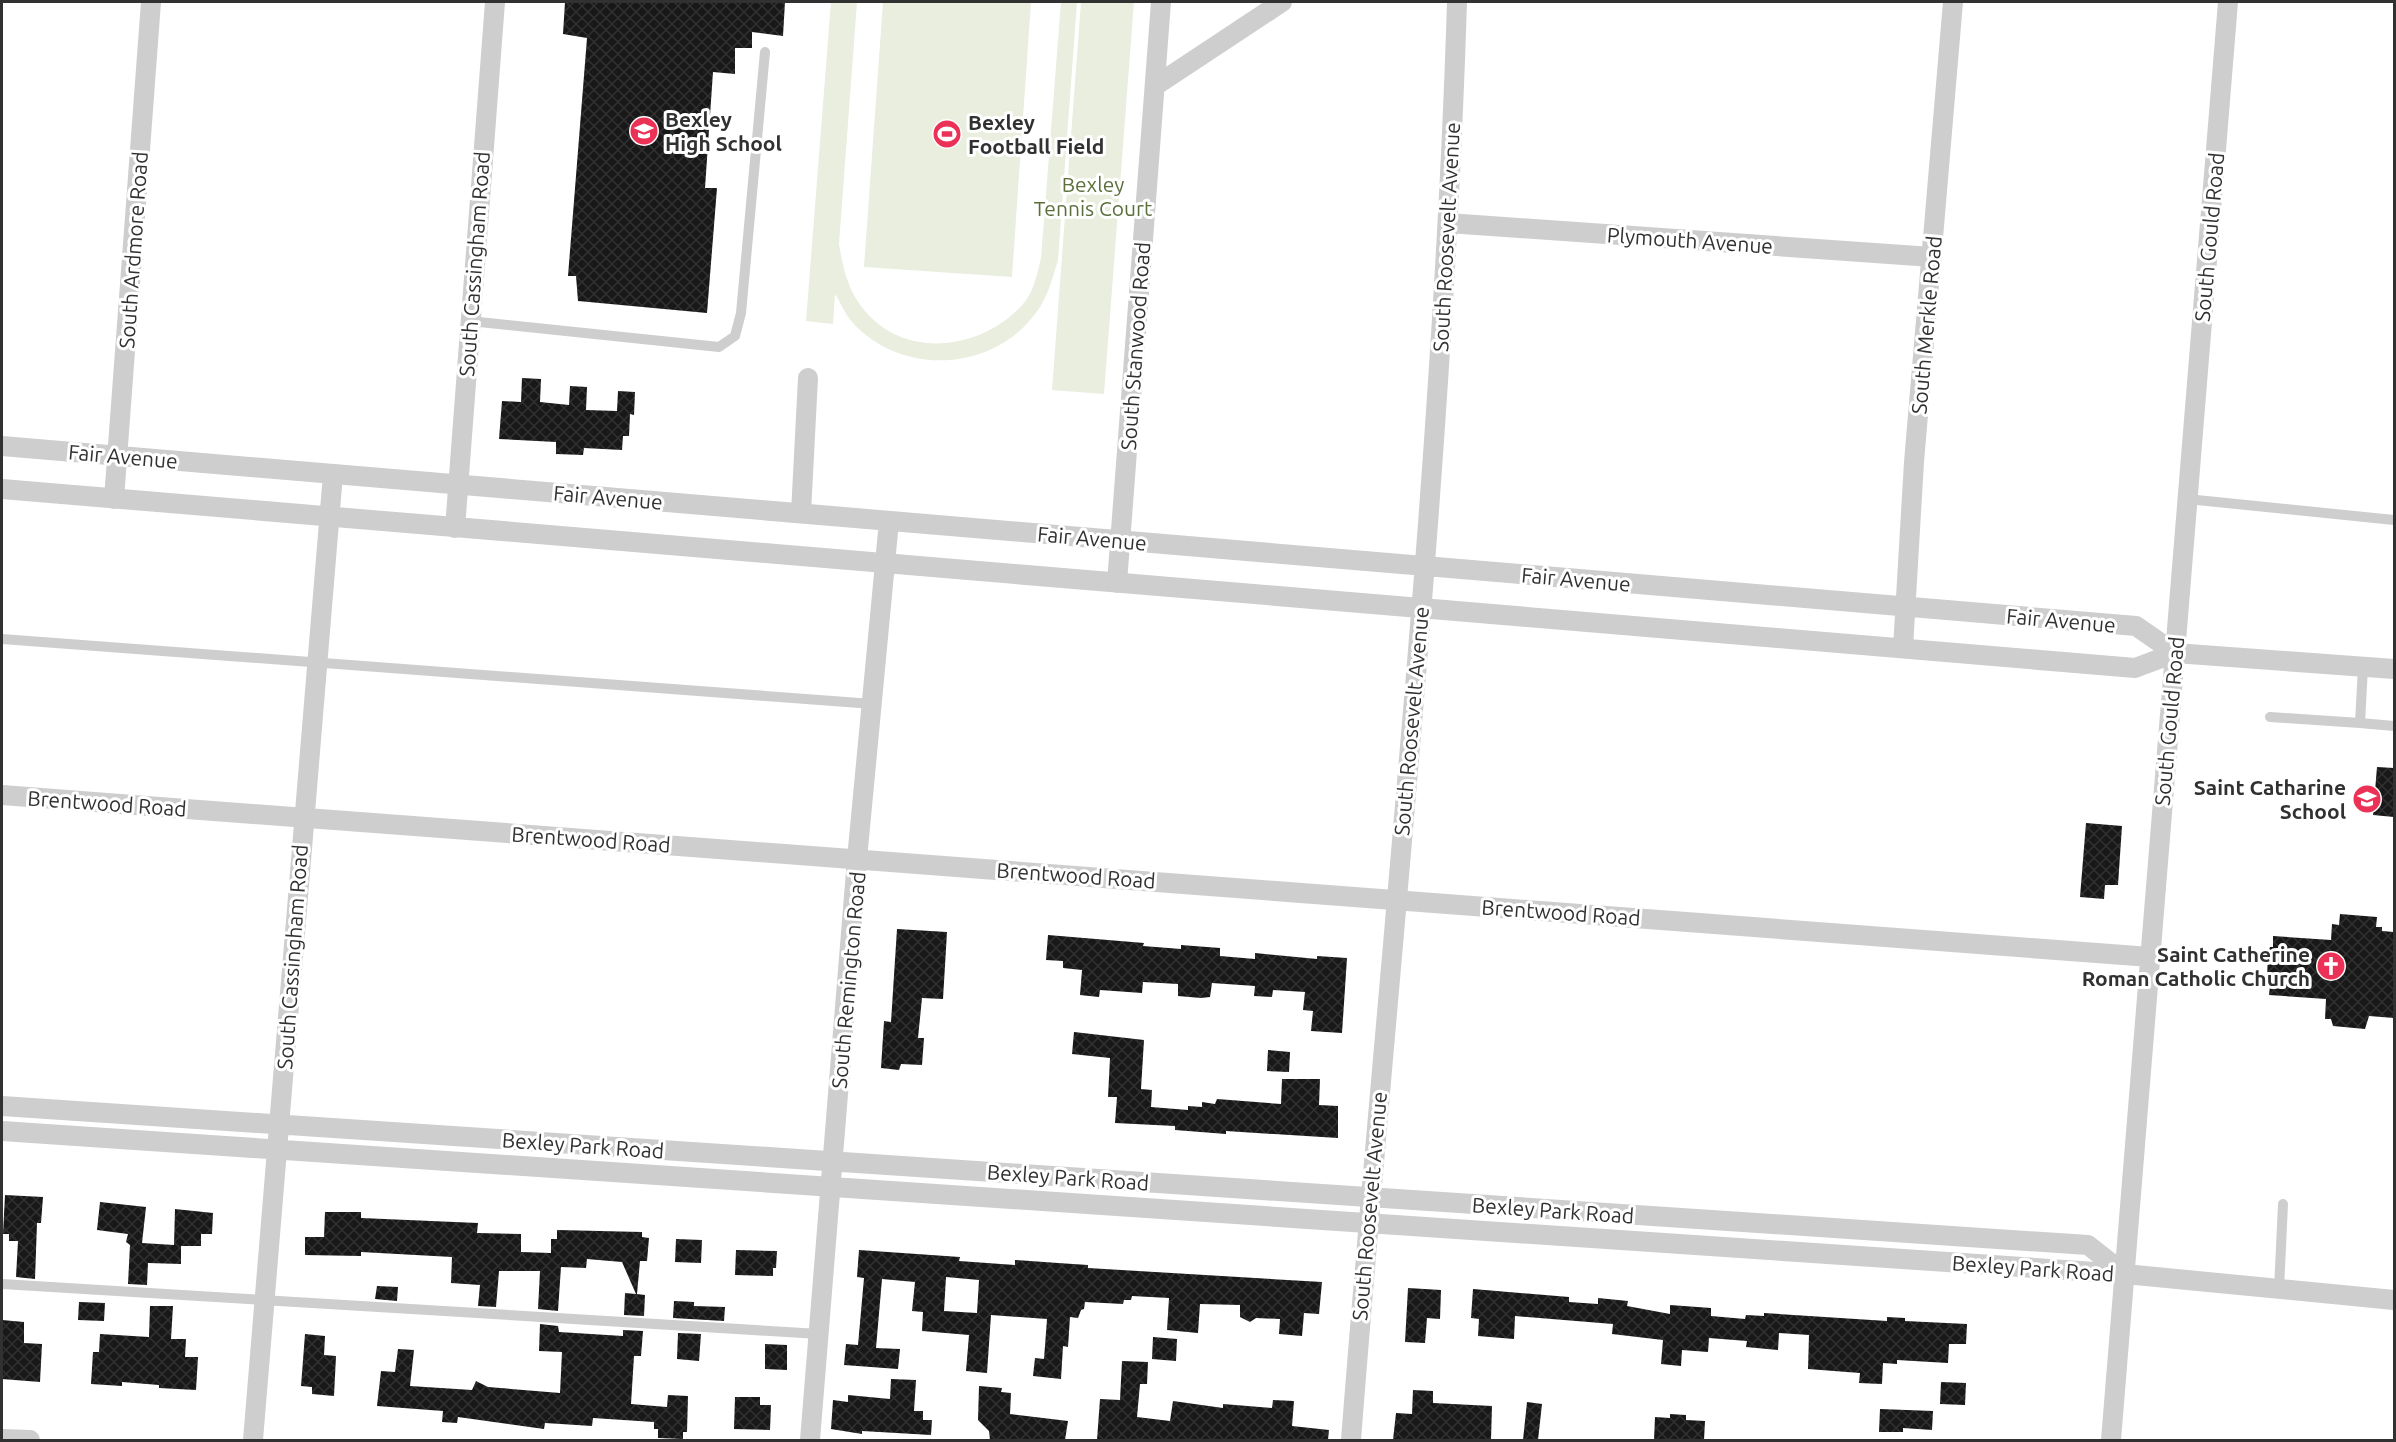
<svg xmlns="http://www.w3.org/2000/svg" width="2396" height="1442" font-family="Ubuntu,sans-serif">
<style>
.green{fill:#e9eedf}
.building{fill:url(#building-cross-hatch);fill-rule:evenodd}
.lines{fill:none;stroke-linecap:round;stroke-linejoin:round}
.lane{stroke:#cecece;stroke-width:10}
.street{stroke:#cecece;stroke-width:20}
.labels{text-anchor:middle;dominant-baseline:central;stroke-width:6;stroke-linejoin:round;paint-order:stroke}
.poi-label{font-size:21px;font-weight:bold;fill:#313131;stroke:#fff;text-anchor:start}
.park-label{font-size:21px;fill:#5b6f3c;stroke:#fff}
.street-label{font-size:21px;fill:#313131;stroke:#fff}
</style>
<defs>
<pattern id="building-cross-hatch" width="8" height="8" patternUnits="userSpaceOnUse" patternTransform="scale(1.5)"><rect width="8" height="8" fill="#181818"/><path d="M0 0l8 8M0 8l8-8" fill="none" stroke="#313131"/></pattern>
</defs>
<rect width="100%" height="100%" fill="#fff"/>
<path class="green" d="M831,2H857L839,244C843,269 848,291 865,311C906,360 983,350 1023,304C1034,292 1037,274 1041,258L1061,2H1077L1058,260C1053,276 1049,293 1040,307C999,371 903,379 852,322C845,314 841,303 835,294L833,324L806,321Z
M883,2H1031L1012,277L864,267Z
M1081,2H1134L1104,394L1052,390Z"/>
<path class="building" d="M565,2H785L783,36L752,32V48H735V74L713,72L705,188H717L707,313L578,301L576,276H568L587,38L563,34Z
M522,378L541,379L540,402L569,405L570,386L587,387L586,410L617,411L618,391L635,392L634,415L630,414L629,436H623L622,450L584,448L583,455L556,454V442L499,439L502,401L521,402Z
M2377,767L2394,768V817L2373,815Z
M2086,823L2122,826L2118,885H2105L2104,899L2080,897Z
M2340,914L2377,917L2376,927H2382V931L2394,932V1018L2369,1016L2365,1029L2333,1026L2331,1019H2325L2326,999L2269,995L2270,985H2267V978L2268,953L2270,947H2273V936L2331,940L2332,924L2339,925Z
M897,929L947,932L943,999L922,998L918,1038H924L922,1065L901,1064L899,1070L881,1068L884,1021L891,1022Z
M1048,935L1144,943L1143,946L1181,949V945L1220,948V956L1255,959V953L1317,959V956L1347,958L1342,1033L1311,1031L1313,1011L1303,1010L1305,992L1273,990L1272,997L1254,996L1255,986L1212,983L1210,997L1201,998L1178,996V984L1143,982L1142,993L1100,990L1099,997L1080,995L1082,970L1063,968V961L1046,960Z
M1074,1032L1144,1040L1141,1089L1152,1090L1151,1107L1188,1110V1106L1202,1107V1102L1215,1104L1217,1099L1281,1104L1282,1079H1320L1319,1105L1338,1106V1138L1226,1131V1134L1175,1130V1126L1115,1123L1117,1097H1108L1110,1058L1072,1054Z
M1268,1050L1290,1052L1289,1072L1267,1071Z
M5,1195L43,1197L41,1223H37L35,1279L16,1277L18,1241H9V1234H3Z
M100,1202L146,1207L142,1243L174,1245L175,1209L213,1213L212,1234H201V1246H181V1264L148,1263L147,1285L128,1284L130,1245L126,1242L128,1234L97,1230Z
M325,1212H361V1218L478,1223L477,1233L521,1234V1252L551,1253V1239H557V1230L642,1232V1237L649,1238L647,1261H640L637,1294L645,1295L644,1316L624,1315L625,1293L636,1294L622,1262L587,1259L586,1268L561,1267L558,1311L538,1309L540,1271H499L496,1307L478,1306L480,1285L451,1283L452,1257L361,1252V1256L305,1255V1237H324Z
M676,1239L702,1240L701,1263L675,1262Z
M736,1250L777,1251L776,1268H773V1276L735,1275Z
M859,1250L960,1257L959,1261L1015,1265V1260L1058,1263L1088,1265V1268L1322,1282L1319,1314L1304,1313L1302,1336L1279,1334L1280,1319L1256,1318L1250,1322L1240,1317V1305L1200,1304L1198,1333L1167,1330L1169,1298L1132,1296L1131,1300H1124L1123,1304L1085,1302L1084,1309L1081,1310L1078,1318L1070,1317L1068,1347L1063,1346L1061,1379L1033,1376L1035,1358L1044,1359L1047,1319L991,1315L987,1373L966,1371L969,1335L922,1331L923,1312L912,1311L915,1282L882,1279L876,1348L900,1349L898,1369L844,1365L846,1344L858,1345L864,1278L857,1277ZM946,1277L979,1280L977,1313L944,1311Z
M377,1286L398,1287L397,1301L375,1299Z
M1408,1288L1441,1290L1440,1319L1427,1318L1425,1343L1405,1342Z
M1473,1289L1569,1297V1302L1598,1304V1298L1628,1301L1627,1306L1670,1314V1305L1711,1308V1316L1745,1319L1746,1315L1764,1316V1313L1887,1321V1317L1905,1318V1321L1967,1324L1966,1344H1949L1948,1363L1897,1360V1364L1883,1363L1882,1384L1859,1383L1860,1373L1808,1369L1809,1335L1779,1333L1778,1350L1746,1347L1747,1341L1709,1338L1708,1352L1682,1350L1681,1366L1661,1364L1663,1340L1612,1334L1613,1324L1515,1316L1514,1339L1478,1336L1479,1319L1471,1318Z
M674,1301L694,1302V1306L725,1307L724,1321L673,1318Z
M79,1302L105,1303L104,1321L78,1320Z
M150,1306H173L171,1339H186L185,1357H198L196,1390L159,1388V1385L122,1382V1386L91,1384L93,1352H99L100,1334L149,1337Z
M2,1320L24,1322V1343L42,1344L40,1382L2,1379Z
M540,1324L558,1326L559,1332L623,1336V1330L643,1331L641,1356H634L631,1404L667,1407L668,1395L688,1396L687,1432H683V1439L658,1438V1429H654V1422L593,1418L592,1426L545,1423L544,1429L458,1417L457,1423L442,1422L443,1411L377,1406L381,1371L395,1372L398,1349L414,1350L410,1386L472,1390L476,1381L488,1387L560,1393L562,1352L539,1351Z
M678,1333L701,1334L699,1361L677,1359Z
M305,1334L325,1336L324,1355L336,1356L334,1396L312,1394V1387L301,1386Z
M1153,1337L1177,1339L1176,1361L1152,1359Z
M765,1344L787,1345V1370L765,1369Z
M1122,1361L1148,1362L1147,1384H1140L1137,1417L1170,1421L1173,1401L1223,1408V1404L1272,1408L1273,1400L1294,1401L1292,1426L1329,1430L1328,1440H1097L1100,1399L1120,1400Z
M891,1379L916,1380L914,1411H923V1420H932L931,1435L862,1431V1434L831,1429L833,1400L848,1402V1395L890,1399Z
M1941,1382L1966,1383L1965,1405L1940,1404Z
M979,1386L1002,1388L1001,1392L1011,1393L1010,1414L1068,1421L1065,1440H990L989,1431L978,1420Z
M1413,1390L1433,1391V1403L1492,1406L1491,1440H1393L1396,1413L1412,1414Z
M735,1397H760V1405H771L770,1430L734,1429Z
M1527,1402L1542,1404L1538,1440H1523Z
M1880,1409L1933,1411L1932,1430L1903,1428V1432H1879Z
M1670,1414L1686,1415V1420L1705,1421L1704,1440H1654L1655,1417L1670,1418Z"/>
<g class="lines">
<path class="lane" d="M470,321L719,347L735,336L741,313L765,52
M2187,499L2394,520
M2,639L873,704
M2363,667L2360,723L2394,726
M2270,717L2360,723
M2,1284L819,1334
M2279,1289L2283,1204"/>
<path class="street" d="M1155,86L1282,2
M1448,223L1932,257
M2,446L2136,626L2175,653
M2,489L2135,668L2175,653L2394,669
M114,499L151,2
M801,513L808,378
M455,528L495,2
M1117,583L1161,2
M1903,648L1914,462L1953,2
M2,795L2150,957
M2,1106L2088,1245L2125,1274
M2,1131L2125,1274L2394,1300
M2,1439L30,1440
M253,1440L333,474
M810,1440L857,859L889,521
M1351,1440C1388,961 1442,482 1457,2
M2111,1440L2228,2"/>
</g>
<defs>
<g id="school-disc" transform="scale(1.5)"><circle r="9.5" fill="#eb3156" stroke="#fff"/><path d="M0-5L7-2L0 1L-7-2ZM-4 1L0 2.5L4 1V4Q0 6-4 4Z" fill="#fff"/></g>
<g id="stadium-disc" transform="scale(1.5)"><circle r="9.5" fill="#eb3156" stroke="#fff"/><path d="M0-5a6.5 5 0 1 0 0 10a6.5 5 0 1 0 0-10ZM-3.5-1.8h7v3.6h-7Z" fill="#fff"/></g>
<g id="church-disc" transform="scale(1.5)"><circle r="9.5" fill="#eb3156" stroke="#fff"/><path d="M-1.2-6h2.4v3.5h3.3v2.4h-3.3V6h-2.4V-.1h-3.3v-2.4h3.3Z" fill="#fff"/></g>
</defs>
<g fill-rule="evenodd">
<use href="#school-disc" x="644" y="131"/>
<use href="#stadium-disc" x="947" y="134"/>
<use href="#school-disc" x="2367" y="799"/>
<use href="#church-disc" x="2331" y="966"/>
</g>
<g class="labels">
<g class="poi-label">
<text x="665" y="119">Bexley<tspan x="665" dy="24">High School</tspan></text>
<text x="968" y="122">Bexley<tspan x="968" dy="24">Football Field</tspan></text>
<text x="2346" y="787" text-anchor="end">Saint Catharine<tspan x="2346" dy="24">School</tspan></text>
<text x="2310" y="954" text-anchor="end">Saint Catherine<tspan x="2310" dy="24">Roman Catholic Church</tspan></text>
</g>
<g class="park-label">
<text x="1093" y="184">Bexley<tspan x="1093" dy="24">Tennis Court</tspan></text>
</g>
<g class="street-label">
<text transform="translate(1446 237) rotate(-87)">South Roosevelt Avenue</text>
<text transform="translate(2209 237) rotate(-85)">South Gould Road</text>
<text transform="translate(1690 240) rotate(4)">Plymouth Avenue</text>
<text transform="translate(133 250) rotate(-86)">South Ardmore Road</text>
<text transform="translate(474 264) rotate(-86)">South Cassingham Road</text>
<text transform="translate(1926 325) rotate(-85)">South Merkle Road</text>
<text transform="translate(1135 346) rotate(-86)">South Stanwood Road</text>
<text transform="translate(123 456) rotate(5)">Fair Avenue</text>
<text transform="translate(608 497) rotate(5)">Fair Avenue</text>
<text transform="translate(1092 538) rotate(5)">Fair Avenue</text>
<text transform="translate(1576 579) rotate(5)">Fair Avenue</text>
<text transform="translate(2061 620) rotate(5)">Fair Avenue</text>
<text transform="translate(1411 721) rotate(-85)">South Roosevelt Avenue</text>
<text transform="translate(2169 721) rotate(-85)">South Gould Road</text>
<text transform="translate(107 803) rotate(4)">Brentwood Road</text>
<text transform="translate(591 839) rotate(4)">Brentwood Road</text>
<text transform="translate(1076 875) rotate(4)">Brentwood Road</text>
<text transform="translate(1561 912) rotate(4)">Brentwood Road</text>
<text transform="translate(292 957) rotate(-86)">South Cassingham Road</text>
<text transform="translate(848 980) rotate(-85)">South Remington Road</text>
<text transform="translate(583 1145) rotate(4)">Bexley Park Road</text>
<text transform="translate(1068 1177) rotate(4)">Bexley Park Road</text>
<text transform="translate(1369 1206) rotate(-85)">South Roosevelt Avenue</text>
<text transform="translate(1553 1210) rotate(4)">Bexley Park Road</text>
<text transform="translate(2033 1268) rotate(4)">Bexley Park Road</text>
</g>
</g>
<rect width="2396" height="1442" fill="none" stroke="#313131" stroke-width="6"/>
</svg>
